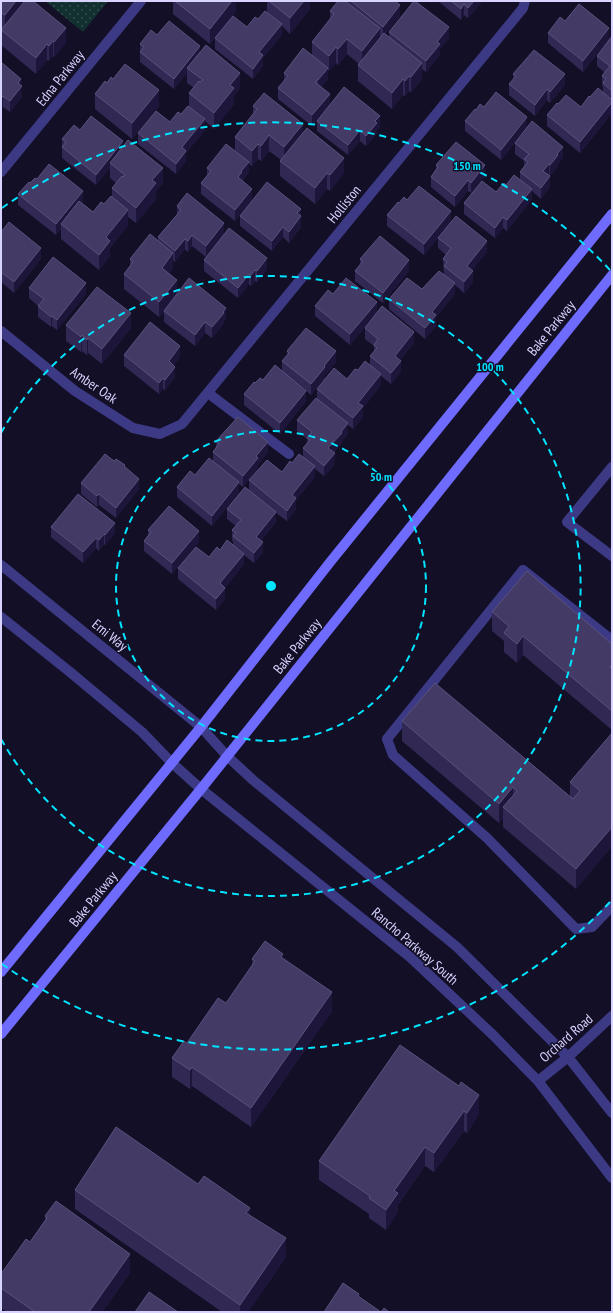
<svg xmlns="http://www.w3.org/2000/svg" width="613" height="1313" font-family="'PT Sans Narrow',sans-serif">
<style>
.park{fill:url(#park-dots)}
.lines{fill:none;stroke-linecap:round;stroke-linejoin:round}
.service{stroke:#3d3a85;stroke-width:10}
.minor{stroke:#3d3a85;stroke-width:10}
.tertiary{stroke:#3d3a85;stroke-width:10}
.secondary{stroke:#6f6bff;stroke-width:10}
.wall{fill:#312854}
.shaded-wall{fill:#1d163a}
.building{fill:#433a66;stroke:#5a527e}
.ring{fill:none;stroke:#00e5ff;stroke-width:2;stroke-dasharray:7 5}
.labels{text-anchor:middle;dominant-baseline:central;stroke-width:3;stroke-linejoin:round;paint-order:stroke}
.street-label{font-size:14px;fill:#d9d4ff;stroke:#130f26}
.centre{fill:#00e5ff;stroke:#130f26;stroke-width:2}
.ring-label{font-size:12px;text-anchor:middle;font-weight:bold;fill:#00e5ff;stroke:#130f26;stroke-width:3;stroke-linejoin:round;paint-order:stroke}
</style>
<defs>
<pattern id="park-dots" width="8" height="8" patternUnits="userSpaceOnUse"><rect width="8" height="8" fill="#12302f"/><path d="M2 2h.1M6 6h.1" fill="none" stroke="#344d4e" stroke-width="1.8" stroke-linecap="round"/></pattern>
</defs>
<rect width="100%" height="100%" fill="#130f26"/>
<path class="park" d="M45,1H108L83,32Z"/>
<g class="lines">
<path class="service" d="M208,393L289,454
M612,467L567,522L612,556
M612,640L523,570L387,739L393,755L487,838L576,929L592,927L612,906"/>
<path class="minor" d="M1,172L141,1
M1,331L75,391L133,428L160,434L182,424L523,8L525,1"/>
<path class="tertiary" d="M1,565L201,727L227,756L253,780L457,947L568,1057L612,1113
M1,617L70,672L142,732L172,763L201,789L410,957L493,1035L538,1081L612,1178
M538,1081L568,1057L612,1016"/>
<path class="secondary" d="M1,972L201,727L331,561L612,214
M1,1034L201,789L612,275"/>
</g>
<path class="wall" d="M1,1H23V3L66,43L54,57L53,56L49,61L47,60L36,74L1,45V30L2,29L1,28Z
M173,1H236V11L220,32L247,27L267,12V1H310V9L290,34L282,26V35L263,58V66L253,79L215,49V38L210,44L173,14Z
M349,1H395L400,16L385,34L389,38V32L449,38L440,49V55L426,72L422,69V79L411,92L409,91L405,96L403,95L392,109L358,81V65L359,64L347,54L338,65L336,63L329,71L328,70V79L321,87L330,104L312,126L278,99V88L284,81V73L312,55V42L330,19V11L349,4Z
M438,1H481V3L468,18L464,15L461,20Z
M565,21L609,39L583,72L548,43V33Z
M157,35L200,52L240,88L234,96V104L214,129L205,121V130L186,153V161L176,174L138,144V133L170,122L181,114L189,107V93L194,88L187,83V73L174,89L140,62V44Z
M612,36V113L580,153L547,126V115L558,104L581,107L590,97L603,92V87L602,86V76L604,72L597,66V56Z
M1,62L22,97L10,112L3,107L1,110Z
M513,74L565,85L550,103L547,100L535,116L509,95V84L513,79Z
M107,83L159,106L132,139L95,109V94Z
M253,106L303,133L344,173L330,191L327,189L315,204L280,176V161L281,160L269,151L261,161L258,159L252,166L249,164V172L242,181L252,200L235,221L201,194V183L207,176V168L235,151V137L253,114Z
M484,107L527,127L563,157L558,164V166L550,176L549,174V175L550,187L541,199L532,191V199L507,231L503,228L495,238L464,214V203L496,192L506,185L520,179V172L524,166V161L515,154V143L501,160L465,131V121L476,110Z
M317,121L380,127L377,130V133L366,146L360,141L348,155L317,131Z
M80,130L123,147L163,183L156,191V199L136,223L128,217V225L110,248V256L99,270L61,239V229L56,235L18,205V194L30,183L37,179L83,202L82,203L93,212L104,204L112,197V188L116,183L110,178V168L96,185L62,158V139Z
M436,165L485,176L471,193L468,191L455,207L431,187V177L436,169Z
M407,200L451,222L424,255L387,226V215L399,203Z
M177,206L224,234L206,257L192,246L188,252L185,249L175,262L173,260V268L169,274L177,294L226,319L224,321V323L212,338L205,333L195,346L164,322V312L159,317L124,289V274L130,266V259L158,241V237L177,215Z
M240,216H301V227L289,243L283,237L272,251L240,226Z
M1,232L41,259L14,293L1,282Z
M438,238L487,252L472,270L473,282L464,293L455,285V294L436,317V326L425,339L389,309V299L422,289L444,275L443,259L446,255L438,248Z
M360,259L409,271L383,303L355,281V271L360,265Z
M204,260L267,269L257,282L255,281L251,286L249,284L238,298L204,271Z
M29,288L86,294L57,330L52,326L51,327L38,317V306L29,298Z
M333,294L377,313L350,345L315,316V306Z
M66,325L131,328L102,364L88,353L87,355L82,351L81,352L66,341Z
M365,328L414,343L400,360L401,372L391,384L381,376V385L363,408V417L353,429L348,425V434L342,441V443L334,452L335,464L324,476L315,469V477L296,500V509L287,521L276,513V522L261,541L263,553L254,563L244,555V564L225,588V599L216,610L178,579V568L209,557L220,550L233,545V541H232V530L236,526L227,519V509L249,490V480L282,472L292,463L303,457V448L307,443V439L297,431V420L317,398V389L347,379L358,370L370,365V356L374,352V346L365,339Z
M287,351L336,362L325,375V378L311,395L303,388L306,401L280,434L244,405V394L255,383L282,371V361L287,355Z
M124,355L180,357L174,365L175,377L165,390L163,389L159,394L124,366Z
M216,441L268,452L258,465V468L243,487L239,484V493L212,526L177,497V487L195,475L213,461V452L216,447Z
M114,461L125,467L139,489L116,518L99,505L97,507L81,494V483Z
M51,527L115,533L105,545L104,544L99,551L96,548L83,563L51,537Z
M148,530L199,542L172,574L144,551V541L148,536Z
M492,612L612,644V730L523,655L517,663L504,652V641L492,631Z
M402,721L570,797V782L612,733V846L576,889L503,827V818L499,823L402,741Z
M252,959H283L332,1011L251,1127L192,1086L190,1089L172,1077V1058L226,1003L252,966Z
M400,1045L479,1114L467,1133L464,1131L434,1172L425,1166L398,1205V1212L386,1230L369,1218V1214L319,1180V1161Z
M198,1184L250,1216L286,1257L248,1312H222L75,1209V1190Z
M45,1216L130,1273L102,1312H7L1,1308V1274L30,1242L45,1220Z"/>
<path class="shaded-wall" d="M16,1H23V8L5,31V15Z
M232,1H236V11L210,44V29Z
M304,1H310V9L290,34V18Z
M474,1H481V3L468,18V8Z
M464,4V15L461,20V9Z
M400,5V16L383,37V27Z
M282,24V35L263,58V66L253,79V69L259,52Z
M449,27V38L440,49V55L426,72V61L437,42Z
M66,28V43L54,57V42Z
M380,28V44L362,66V51Z
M609,28V39L583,72V61Z
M347,39V54L338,65V49Z
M53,41V56L49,61V46Z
M47,44V60L36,74V58Z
M200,46V57L187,68V73L174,89V79Z
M336,47V63L329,71V56Z
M422,63V79L411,92V77Z
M328,68V79L318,91V80Z
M240,73V88L234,96V104L214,129V113L230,85Z
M565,74V85L550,103V92Z
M409,76V91L405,96V81Z
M21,79L22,97L10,112V101L18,83Z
M403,79V95L392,109V93Z
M547,89V100L535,116V105Z
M159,90V106L132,139V123Z
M330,94V104L312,126V115Z
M3,96V107L1,110V99Z
M612,102V113L580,153V142Z
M380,116V127L377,130V133L366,146V136L375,121Z
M527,117V128L501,160V150Z
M205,119V130L186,153V161L176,174V164L182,147Z
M303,124V139L284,162V147Z
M360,130V141L348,155V145Z
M269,135V151L261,161V146Z
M123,141V152L110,163V168L96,185V175Z
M258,144V159L252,166V151Z
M563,147V157L558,164V166L550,176V165L557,154Z
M344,158V173L330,191V175Z
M249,162V172L242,180V182L238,177L241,171Z
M549,164V174L543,182V171Z
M485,165V176L471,193V183Z
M163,168V183L156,191V199L136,223V208L152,180Z
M327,173V189L315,204V188Z
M550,176V187L541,199V188Z
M468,180V191L455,207V196Z
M252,189V200L235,221V210Z
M532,189V199L507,231V220Z
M83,191V202L63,226L61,224V229L56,235V224Z
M301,209V227L289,243V232L297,213Z
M128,210V225L110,248V256L99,270V255L106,237Z
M451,211V222L424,255V244Z
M503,217V228L495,238V228Z
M224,223V234L206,257V246Z
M283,227V237L272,251V241Z
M192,235V246L188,252V241Z
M185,239V249L175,262V251Z
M487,241V252L467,277V266Z
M41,248V259L14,293V282Z
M173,253V268L162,284V268Z
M267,258V269L257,282V271Z
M409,260V271L383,303V293Z
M255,270V281L251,286V275Z
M473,271V282L464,293V282Z
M249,274V284L238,298V288Z
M177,280V295L164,311V312L159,317V302Z
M86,283V294L57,330V320Z
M455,283V294L436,317V326L425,339V328L432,312Z
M377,302V313L350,345V334Z
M226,308V319L224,321V323L212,338V327Z
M131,313V328L102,364V349Z
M52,316V326L51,327V317Z
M205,322V333L195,346V335Z
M414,332V343L395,367V356Z
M82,335V351L81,352V337Z
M88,338V353L87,355V340Z
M180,346V357L169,372V361Z
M336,351V362L325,375V378L311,395V384L324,366Z
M401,361V372L391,384V373Z
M175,367V377L165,390V380Z
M381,374V385L363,408V417L353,429V418L358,403Z
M163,378V389L159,394V383Z
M306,391V401L280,434V423Z
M348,423V434L342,441V443L328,458V448Z
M268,442V452L258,465V468L243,487V476L256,456Z
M335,453V464L324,476V466Z
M315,466V477L296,500V509L287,521V511L292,495Z
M139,479V489L116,518V508Z
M239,482V493L212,526V516Z
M99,494V505L97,507V496Z
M276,512V522L256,547V537Z
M115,523V533L105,545V535Z
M199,531V542L172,574V563Z
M104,534V544L99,551V540Z
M96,538V548L83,563V552Z
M263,542V553L254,563V553Z
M244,554V564L220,594V583Z
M225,588V599L216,610V599Z
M523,636V655L517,663V644Z
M513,787V806L503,807V818L499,823V804Z
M612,827V846L576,889V869Z
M332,992V1011L251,1127V1108Z
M192,1067V1086L190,1089V1070Z
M479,1095V1114L467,1133V1113Z
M464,1111V1131L434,1172V1153Z
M425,1147V1166L398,1205V1212L386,1230V1210L394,1191Z
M250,1208V1227L246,1213Z
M286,1238V1257L248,1312H240V1305Z
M130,1254V1273L102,1312H89Z"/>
<path class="building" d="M1,1H16L5,15L1,13Z
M25,1H33L66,28L54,42L53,41L49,46L47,44L36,58L1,30Z
M175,1H232L210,29Z
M269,1H304L290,18Z
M338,1H345L380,28L362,51L347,39L338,49L336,47L329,56L312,42L334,14L330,11Z
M351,1H395L400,5L383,27Z
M414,1H415L449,27L437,42L440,44L426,61L389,32Z
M451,1H474L468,8L464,4L461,9Z
M579,4L609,28L583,61L548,33L560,17L565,21Z
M265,11L282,24L259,52L263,55L253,69L215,38L233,16L247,27L255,17L258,19Z
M169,21L200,46L174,79L140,52L144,47L140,44L151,30L157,35Z
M384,33L422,63L411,77L409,76L405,81L403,79L392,93L358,65Z
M612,36V91L603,83L606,79L602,76L610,66L597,56Z
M206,45L240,73L230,85L234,88L214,113L189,93L199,81L200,82L203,80L187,68Z
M303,48L328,68L318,80H317L315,82L330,94L312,115L278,88L288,76L284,73Z
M534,50L565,74L550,92L547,89L535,105L509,84L516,76L513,74Z
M1,62L21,79L18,83L22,86L10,101L3,96L1,99Z
M125,64L159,90L132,123L95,94L105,81L107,83L111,77L113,79Z
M344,87L380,116L375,121L377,123L366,136L360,130L348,145L317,121Z
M598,88L612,100V102L580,142L547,115L557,103L558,104L566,95L581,107L589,96L590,97Z
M496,92L527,117L501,150L465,121L475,109L476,110L480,104L484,107Z
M264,93L303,124L284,147L269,135L261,146L258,144L252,151L235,137L257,109L253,106Z
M188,106L205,119L182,147L186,151L176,164L138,133L156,111L170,122L178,112L181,114Z
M91,116L123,141L96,175L62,147L66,142L62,139L74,125L80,130Z
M532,121L563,147L557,154L558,155L550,165L549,164L543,171L550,176L541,188L520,172L528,162L524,159L529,154L515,143Z
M307,128L344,158L330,175L327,173L315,188L280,161Z
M128,140L163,168L152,180L156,183L136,208L112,188L122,176L123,177L125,175L110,163Z
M456,142L485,165L471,183L468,180L455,196L431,177L438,167L436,165Z
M226,144L249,162L241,171L242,172L238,177L252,189L235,210L201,183L211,171L207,168Z
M49,164L83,191L56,224L18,194L29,182L30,183L35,178L37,179Z
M514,175L532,189L507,220L503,217L495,228L464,203L482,181L496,192L504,183L506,185Z
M267,182L301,209L297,213L301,216L289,232L283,227L272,241L240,216Z
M419,186L451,211L424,244L387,215L398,202L399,203L404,197L407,200Z
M187,193L224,223L206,246L192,235L188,241L185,239L175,251L158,237L181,210L177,206Z
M111,196L128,210L106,237L110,241L99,255L61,224L79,201L93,212L101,202L104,204Z
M456,216L487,241L467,266L473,271L464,282L444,266L447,262L443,259L451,248L438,238Z
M9,222L41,248L14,282L1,272V232Z
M229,228L267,258L257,271L255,270L251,275L249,274L238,288L204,260Z
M150,234L173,253L162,268L177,280L159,302L124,274L133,262L130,259Z
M380,236L409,260L383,293L355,271L363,261L360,259Z
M53,257L86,283L57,320L52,316L51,317L38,306L44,299L29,288Z
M439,271L455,283L432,312L436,315L425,328L389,299L407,278L422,289Z
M189,278L226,308L223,312L224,313L212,327L205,322L195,335L164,311Z
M346,278L377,302L350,334L315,306L328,290L333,294Z
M97,287L131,313L102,349L88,338L87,340L82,335L81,337L66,325Z
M382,306L414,332L395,356L401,361L391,373L370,356L377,348L374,345L378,339L365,328Z
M150,322L180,346L169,361L175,367L165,380L163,378L159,383L124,355Z
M306,328L336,351L324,366L325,367L311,384L282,361L289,353L287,351Z
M365,361L381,374L358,403L363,406L353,418L317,389L334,368L347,379L355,369L358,370Z
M275,365L306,391L280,423L244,394L254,382L255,383L260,378L263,380Z
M316,398L348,423L341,432L342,433L328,448L335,453L324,466L303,448L310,440L307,438L312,432L297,420Z
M238,417L268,442L256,456L258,458L243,476L213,452L219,444L216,441Z
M105,454L114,461L116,459L125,465L124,466L139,479L116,508L99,494L97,496L81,483Z
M299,454L315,466L292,495L296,498L287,511L249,480L267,460L282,472L290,461L292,463Z
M209,458L239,482L212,516L177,487L190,471L195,475Z
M245,487L276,512L256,537L263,542L254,553L233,536L236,533L232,530L241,520L227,509Z
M78,494L115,523L105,535L104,534L99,540L96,538L83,552L51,527Z
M169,506L199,531L172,563L144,541L151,532L148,530Z
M227,540L244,554L220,583L225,588L216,599L178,568L196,547L209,557L217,547L220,550Z
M527,571L612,644V664L610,667L612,669V711L523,636L517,644L504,633L509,626L492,612Z
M435,683L573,799L580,791L570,782L612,733V827L576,869L503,807L517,791L513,787L499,804L402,721Z
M265,941L283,954L281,957L332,992L251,1108L192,1067L190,1070L172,1058L184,1041L187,1043L218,998L226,1003L255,961L252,959Z
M400,1045L459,1086L461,1082L479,1095L467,1113L464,1111L434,1153L425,1147L394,1191L398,1193L386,1210L369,1198L370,1196L319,1161Z
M116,1127L198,1184L204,1176L250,1208L246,1213L286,1238L240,1305L75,1190Z
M56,1201L130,1254L89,1312H35L1,1288V1274L26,1239L30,1242L47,1218L45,1216Z
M343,1283L359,1294L358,1296L381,1312H324Z
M149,1292L178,1312H135Z
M384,1308L389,1312H381Z"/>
<g class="ring">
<circle cx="271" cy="586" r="155"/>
<path d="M1 433A310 310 0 1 1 1 739"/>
<path d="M610 902A464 464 0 0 1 2 964M2 208A464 464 0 0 1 610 270"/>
</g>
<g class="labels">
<g class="street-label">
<text transform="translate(60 78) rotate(-51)">Edna Parkway</text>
<text transform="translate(344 204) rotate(-51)">Holliston</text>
<text transform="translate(551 328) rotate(-51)">Bake Parkway</text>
<text transform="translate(94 385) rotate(34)">Amber Oak</text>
<text transform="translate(110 635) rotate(39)">Emi Way</text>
<text transform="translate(297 646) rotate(-51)">Bake Parkway</text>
<text transform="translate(93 899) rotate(-51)">Bake Parkway</text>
<text transform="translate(415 946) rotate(41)">Rancho Parkway South</text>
<text transform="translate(566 1038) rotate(-41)">Orchard Road</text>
</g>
</g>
<circle cx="271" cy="586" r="6" class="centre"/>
<g class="ring-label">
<text x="467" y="170">150 m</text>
<text x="490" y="371">100 m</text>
<text x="381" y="481">50 m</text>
</g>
<rect width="613" height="1313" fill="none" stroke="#d9d4ff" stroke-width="4"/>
</svg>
